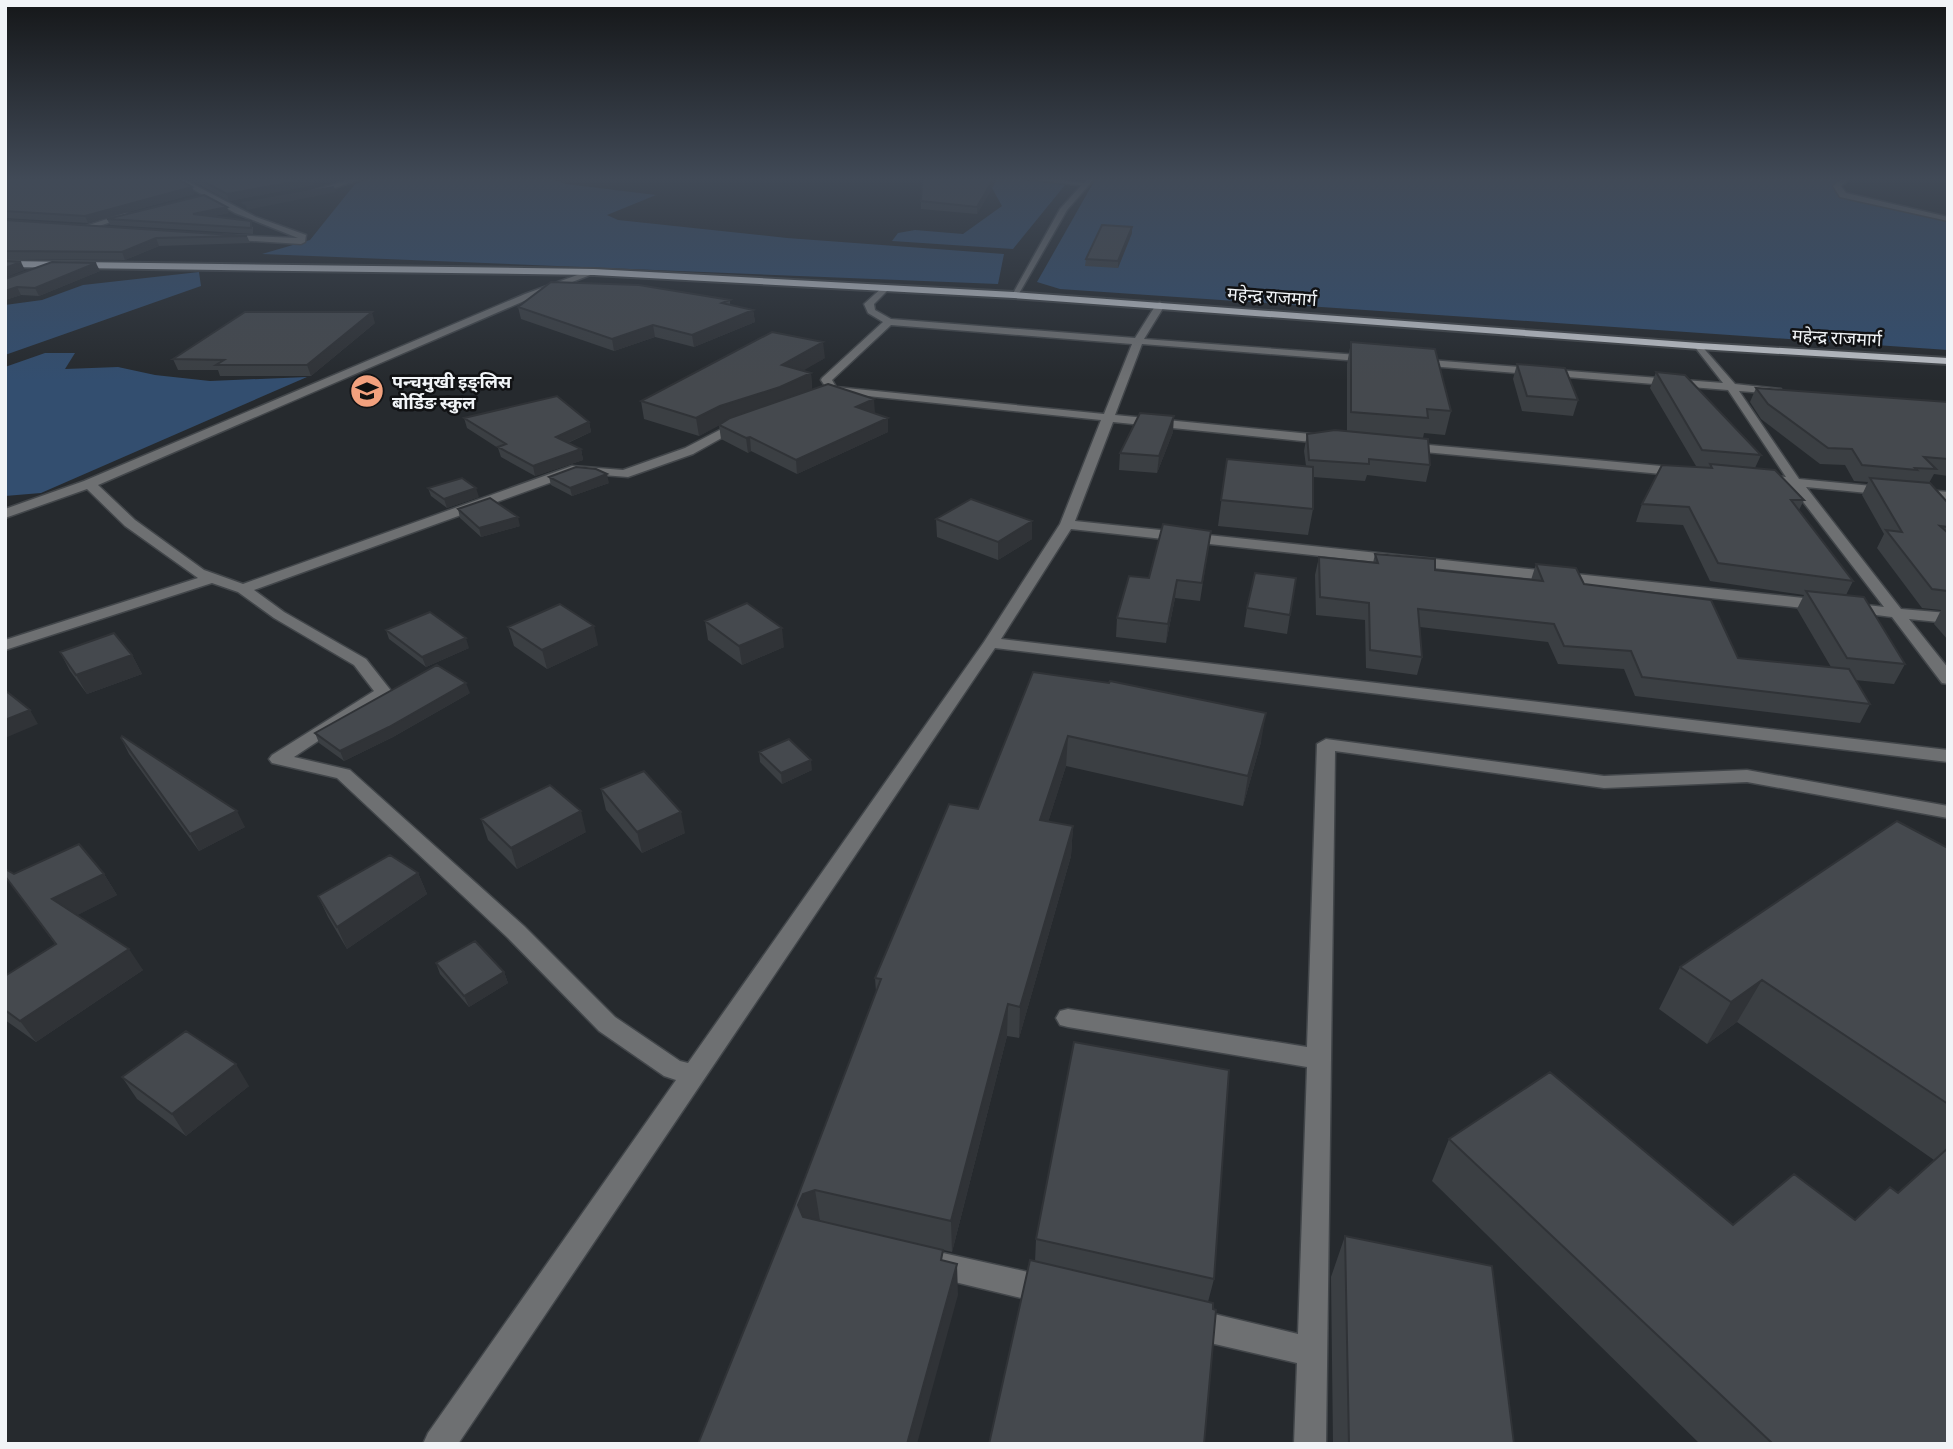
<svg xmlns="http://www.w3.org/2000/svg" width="1953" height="1449" font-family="Commissioner,'Noto Sans Devanagari',sans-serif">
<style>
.green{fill:#334e6f}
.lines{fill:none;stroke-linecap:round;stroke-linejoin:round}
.service-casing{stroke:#42464a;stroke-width:3}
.minor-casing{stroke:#42464a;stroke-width:3}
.tertiary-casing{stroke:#42464a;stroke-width:3}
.trunk-casing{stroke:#42464a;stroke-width:4}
.service{fill:#6e7072;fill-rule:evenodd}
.minor{fill:#6e7072;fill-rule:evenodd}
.tertiary{fill:#6e7072;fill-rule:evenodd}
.trunk{fill:#c0c4ca;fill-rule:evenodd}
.wall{fill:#3b3f43}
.shaded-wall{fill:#303337}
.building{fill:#45494e;stroke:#303337;stroke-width:2}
.labels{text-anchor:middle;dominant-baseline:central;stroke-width:5;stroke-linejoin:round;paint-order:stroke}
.far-street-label{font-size:18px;fill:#f1f4f7;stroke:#111214}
.far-poi-label{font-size:18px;font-weight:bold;fill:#f1f4f7;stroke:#111214;text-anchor:start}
</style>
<rect width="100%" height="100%" fill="#262a2e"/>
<path class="green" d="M372,178H548L566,184L656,195L607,215L618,220L787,238L1004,254L998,284L262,254L310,240L355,184Z
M849,178H1009L1065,185L1013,249L892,241L898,233L915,230L963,234L1002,206L992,188L961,179Z
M1096,178H1848L1838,186L1843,195L1948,219V350L1060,289L1037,282Z
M199,272L201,286L5,355V305L42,300L83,285Z
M45,353H75L65,369L118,367L155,375L210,381L307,377L41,493L5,496V367Z"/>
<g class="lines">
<g class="service-casing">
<path id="service" d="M1326,739L1604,776L1747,770L1948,806V818L1747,782L1604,788L1335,751L1326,1444H1294L1297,1363L1193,1339L1183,1334L1178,1324L1183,1314L1193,1309L1298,1334L1307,1067L1068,1027L1060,1025L1056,1018L1060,1011L1068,1009L1307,1047L1317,744Z
M934,1251L1046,1276L1056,1280L1060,1290L1056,1300L1046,1304L934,1277L924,1274L920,1264L924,1254Z"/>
</g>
<g class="minor-casing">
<path id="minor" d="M173,178H181L256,217L306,235L305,242L301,244L221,239L224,235L298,238L235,213Z
M354,178H365L313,195L306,193Z
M1019,178H1047L1090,184L1086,186Z
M1843,178H1851L1841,186L1846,193L1948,217V221L1840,197L1833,186Z
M125,213L132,215L87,230L80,228Z
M591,270L598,272L531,298L98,485L135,520L204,570L243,584L572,466L623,470L685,448L735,422H743V426L693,454L628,477L577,473L254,590L284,612L366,659L392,692L294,757L350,770L524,926L615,1017L680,1061L688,1063L984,642L1060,524L1101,420L829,392L821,380L822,378L883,322L868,313L864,304L885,285L890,288L874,304L875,310L891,319L1135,338L1157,303L1160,302L1165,305L1144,339L1372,356L1377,359L1372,362L1142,344L1115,415L1331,436L1337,440L1331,444L1113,422L1075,521L1822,600L1830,605L1822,610L1071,529L1001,639L1948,750V762L995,648L458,1444H423L428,1433L676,1080L664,1076L599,1031L508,938L337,778L272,763L269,759L272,755L374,691L354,665L274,618L238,592L212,583L5,650V640L198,578L125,526L87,489L5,518V509L84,481L525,294ZM891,325L1132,344L1104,414L836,387L832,380Z
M1699,343L1735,384L1781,389V393L1777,394L1739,391L1799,479L1893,488L1894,491L1888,495L1806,487L1901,609L1948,613V623L1909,619L1948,668V684L1942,683L1892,617L1845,611L1842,608L1845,605L1850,603L1884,607L1791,486L1758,482L1757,479L1763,475L1786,477L1728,390L1417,365L1412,362L1417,359L1723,383L1694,346Z
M1407,443L1683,468L1689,472L1683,476L1403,450L1401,447Z
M1916,489L1948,492V500L1911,496V490Z"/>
</g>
<g class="tertiary-casing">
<path id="tertiary" d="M1088,178H1095L1067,210L1017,297H1011L1060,209Z"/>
</g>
<g class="trunk-casing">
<path id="trunk" d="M5,261L594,269L1014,292L1699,343L1948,358V364L1699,349L1014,298L594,275L5,267Z"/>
</g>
<use href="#service" class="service"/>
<use href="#minor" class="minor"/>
<use href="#tertiary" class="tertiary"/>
<use href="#trunk" class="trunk"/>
</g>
<path class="wall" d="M5,178L192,187L194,194L88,223L5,218Z
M187,178H328L312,182L313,185L229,201Z
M998,178L977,214L921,209V201Z
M229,213L213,216L253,227V234L110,225L107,219Z
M5,220L247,236L250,243L159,246L125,260L5,259Z
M1132,233L1118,268L1085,266L1086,259Z
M100,271L39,296L21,295L5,300V279Z
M730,300V305L753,310L755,322L694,347L655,337L614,351L521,319L518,307Z
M375,323L311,376H220L218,370H178L173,359Z
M1351,342L1451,411L1445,435L1424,433L1423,438L1430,465L1426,482L1367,475L1365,481L1313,477V509L1308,535L1218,526L1227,459L1306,466L1304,451L1307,434L1347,432V364Z
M825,358L803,370L811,373L812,390L875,413H874L888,432L797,474L751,451L748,453L721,439L719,425L699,436L644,419L641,401Z
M1517,364L1578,400L1573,416L1522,411L1513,379Z
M1656,372L1761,455L1755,468L1804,500L1799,510L1853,581L1846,595L1905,664L1894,684L1855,680L1870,704L1860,723L1635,696L1624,669L1558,664L1548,642L1420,627L1422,657L1417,675L1366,668L1365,620L1316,615L1315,575L1319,557L1373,563L1375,554L1435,570L1531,580L1536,564L1584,584L1738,658L1831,667L1797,609L1804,595L1710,581L1683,525L1636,522L1642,504L1696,466L1650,388Z
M1756,388L1948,402V476L1934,474L1929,483L1948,503V640L1934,624L1941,610L1922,608L1877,548L1884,534L1862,495L1868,482L1854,481L1845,465L1820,464L1761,419L1750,402Z
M464,418L589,422L591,432L568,443L581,449L583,460L535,476L501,457L498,448L467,428Z
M1173,432L1157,473L1119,470L1120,453Z
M549,477L609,483L572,496L551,485Z
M428,488L479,497L447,508L431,496Z
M458,509L520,526L481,537L460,518Z
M936,519L1032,539L998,560L937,537Z
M1211,531L1200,601L1175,598L1166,643L1116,637L1117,618L1149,578Z
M1296,578L1287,634L1244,627L1247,608Z
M705,621L784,647L742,665L708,640Z
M508,627L598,645L547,669L514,646Z
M386,630L469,648L426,667L389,639Z
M60,652L132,655L142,674L87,694L70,671Z
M1033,672L1261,742L1243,806L1066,766L1048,822L1073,826L1071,856L1019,1038L1007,1036L952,1252L867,1232L944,1261L958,1295L793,1209L876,992L875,978L978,809Z
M470,693L393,737L344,761L319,743L315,733Z
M121,738L245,827L199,851L129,754Z
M759,752L812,770L782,784L760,762Z
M601,789L685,833L642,853L606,810Z
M481,819L586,832L517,869L488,840Z
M1948,848V1444H1700L1432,1181L1449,1139L1733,1225L1855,1220L1898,1193L1934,1160L1737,1022L1707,1044L1659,1009L1680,967Z
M418,873L427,894L347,949L328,917L318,896Z
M14,874H104L117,895L77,915L143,970L36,1042L5,1020V976L55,944L5,876Z
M436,963L504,972L508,983L469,1007L440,974Z
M122,1077L249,1086L186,1136L137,1099Z
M1345,1236L1514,1444H1333L1331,1277Z
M1036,1239L1214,1279L1208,1302L1035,1262Z"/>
<path class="shaded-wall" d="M305,178H328L312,182L313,185L229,201L227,194Z
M994,178H998L977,214V207Z
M192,187L194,194L88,223L85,216Z
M334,187L336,192L247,210L245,204Z
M227,207L229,213L195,220L193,214Z
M1132,227V233L1118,268V261Z
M156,238L159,246L125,260L122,252Z
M21,262L25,270L5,278V268Z
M96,263L100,271L39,296L35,288Z
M17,287L21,295L5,300V291Z
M753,310L755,322L694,347L692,335Z
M372,312L375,323L311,376L307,365Z
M653,325L655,337L614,351L612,339Z
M823,342L825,358L784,382L782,365Z
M811,373L812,390L722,424L699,436L696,418L720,406Z
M874,399L875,413L856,421V407Z
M1174,416L1173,432L1157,473L1159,456Z
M888,418V432L797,474L796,460Z
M589,422L591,432L558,447L556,437Z
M750,437L751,451L748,453L746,438Z
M581,449L583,460L535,476L533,466Z
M607,474L609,483L572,496L570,488Z
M476,488L479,497L447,508L444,499Z
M518,517L520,526L481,537L479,528Z
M1032,521V539L998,560V542Z
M1177,580L1175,598L1166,643L1168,624Z
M594,626L598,645L547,669L542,650Z
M782,628L784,647L742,665L739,646Z
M466,638L469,648L426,667L422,657Z
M132,655L142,674L87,694L76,675Z
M466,683L470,693L393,737L344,761L340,751Z
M30,710L38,724L5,738V720Z
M1266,713L1261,742L1243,806L1248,776Z
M1068,736L1066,766L1039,851L1040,820Z
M811,760L812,770L782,784L781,773Z
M237,811L245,827L199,851L190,834Z
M581,811L586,832L517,869L511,848Z
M681,812L685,833L642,853L637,832Z
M1073,826L1071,856L1019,1038L1020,1007Z
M418,873L427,894L347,949L337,927Z
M104,874L117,895L66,921L52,899Z
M129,949L143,970L36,1042L20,1021Z
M504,972L508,983L469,1007L464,996Z
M1762,980L1737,1022L1707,1044L1731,1002Z
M1008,1004L1007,1036L952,1252L951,1221Z
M236,1064L249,1086L186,1136L172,1114Z
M815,1190L820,1221L803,1236L798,1205L803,1194Z
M957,1264L958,1295L917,1444H907Z"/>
<path class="building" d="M5,178H177L192,187L85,216L5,211Z
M197,178H309L310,179L227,194Z
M922,178H994L977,207L921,201Z
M334,187L245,204L243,203Z
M204,195L227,207L193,214L251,221V228L107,219Z
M5,220L247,236L156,238L122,252L5,251Z
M1102,225L1132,227L1118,261L1086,259Z
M5,261L21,262L5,268Z
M52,262L96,263L35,288L17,287L5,291V279Z
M551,282L639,285L730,300L722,303L753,310L692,335L653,325L612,339L518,307Z
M245,312H372L307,365H216L224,360L173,359Z
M772,332L823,342L782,365L811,373L780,387L720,406L696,418L641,401Z
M1351,342L1435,349L1451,411L1427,409L1428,418L1351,412Z
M1517,364L1565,368L1578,400L1527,396Z
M1656,372L1685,375L1761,455L1702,450Z
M828,384L874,399L856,407L888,418L796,460L750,437L746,438L719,425L730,418Z
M1756,388L1948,402V459L1924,457L1936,469L1915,468L1917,470L1862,465L1852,449L1828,448L1768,404Z
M557,396L589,422L556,437L581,449L533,466L498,447L506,444L464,418Z
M1140,413L1174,416L1159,456L1120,453Z
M1335,430L1428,439L1430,465L1369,459V464L1309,460L1307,434Z
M1227,459L1313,467V509L1221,500Z
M1710,464L1775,470L1804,500H1791L1853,581L1718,563L1689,507L1642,504L1662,465L1712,468Z
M576,467L596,469L607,474L570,488L549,477Z
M462,478L476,488L444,499L428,488Z
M1870,478L1930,483L1948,503V527L1940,526L1948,533V591L1932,589L1886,530L1902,532Z
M490,498L518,517L479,528L458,509Z
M971,499L1032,521L998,542L936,519Z
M1163,524L1211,531L1202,583L1177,580L1168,624L1117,618L1129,576L1149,578Z
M1375,554L1435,559V570L1543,581L1536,564L1576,568L1584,584L1711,600L1738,658L1849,669L1870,704L1642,677L1631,651L1564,646L1554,624L1418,609L1422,657L1370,650L1369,603L1320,597L1319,557L1378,563Z
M1255,573L1296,578L1290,615L1247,608Z
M1806,591L1864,597L1905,664L1847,658Z
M747,603L782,628L739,646L705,621Z
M560,604L594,626L542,650L508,627Z
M430,612L466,638L422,657L386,630Z
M114,633L132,655L76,675L60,652Z
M437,665L466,683L389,727L340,751L315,733Z
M1033,672L1109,683L1110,681L1266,713L1248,776L1068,736L1040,820L1073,826L1020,1007L1008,1004L951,1221L815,1190L803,1194L798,1205L803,1217L943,1250L941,1260L957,1264L907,1444H698L793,1209L881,979L875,978L949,804L978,809Z
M5,691H6L30,710L5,720Z
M122,736L237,811L190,834L121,738Z
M789,739L811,760L781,773L759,752Z
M644,771L681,812L637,832L601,789Z
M550,785L581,811L511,848L481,819Z
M1897,821L1948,848V1104L1762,980L1731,1002L1680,967Z
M79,844L104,874L52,899L129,949L20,1021L5,1010V976L56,944L5,876V869L14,874Z
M390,855L418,873L337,927L318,896Z
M475,941L504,972L464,996L436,963Z
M186,1031L236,1064L172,1114L122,1077Z
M1074,1042L1229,1070L1214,1279L1036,1239Z
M1550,1072L1733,1225L1794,1174L1855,1220L1890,1187L1898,1193L1948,1148V1444H1773L1449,1139Z
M1345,1236L1492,1266L1514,1444H1349Z
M1030,1260L1213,1303V1309L1216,1310L1204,1444H989Z"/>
<linearGradient id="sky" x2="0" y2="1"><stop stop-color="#151719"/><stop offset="0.47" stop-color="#414a57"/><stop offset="1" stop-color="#414a57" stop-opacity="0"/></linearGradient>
<rect width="1953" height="381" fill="url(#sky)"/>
<defs>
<g id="school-disc" transform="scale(1.75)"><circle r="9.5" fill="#f2a17e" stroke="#111214"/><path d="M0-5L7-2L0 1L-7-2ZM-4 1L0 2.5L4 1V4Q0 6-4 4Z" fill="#111"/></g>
</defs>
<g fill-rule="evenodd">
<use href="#school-disc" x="367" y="391"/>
</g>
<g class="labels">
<g class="far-street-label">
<text transform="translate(1272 296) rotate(4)">महेन्द्र राजमार्ग</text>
<text transform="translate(1837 337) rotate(3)">महेन्द्र राजमार्ग</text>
</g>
<g class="far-poi-label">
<text x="392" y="381">पन्चमुखी इङ्लिस<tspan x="392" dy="21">बोर्डिङ स्कुल</tspan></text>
</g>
</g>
<rect width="1953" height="1449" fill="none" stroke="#f1f4f7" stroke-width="14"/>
</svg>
